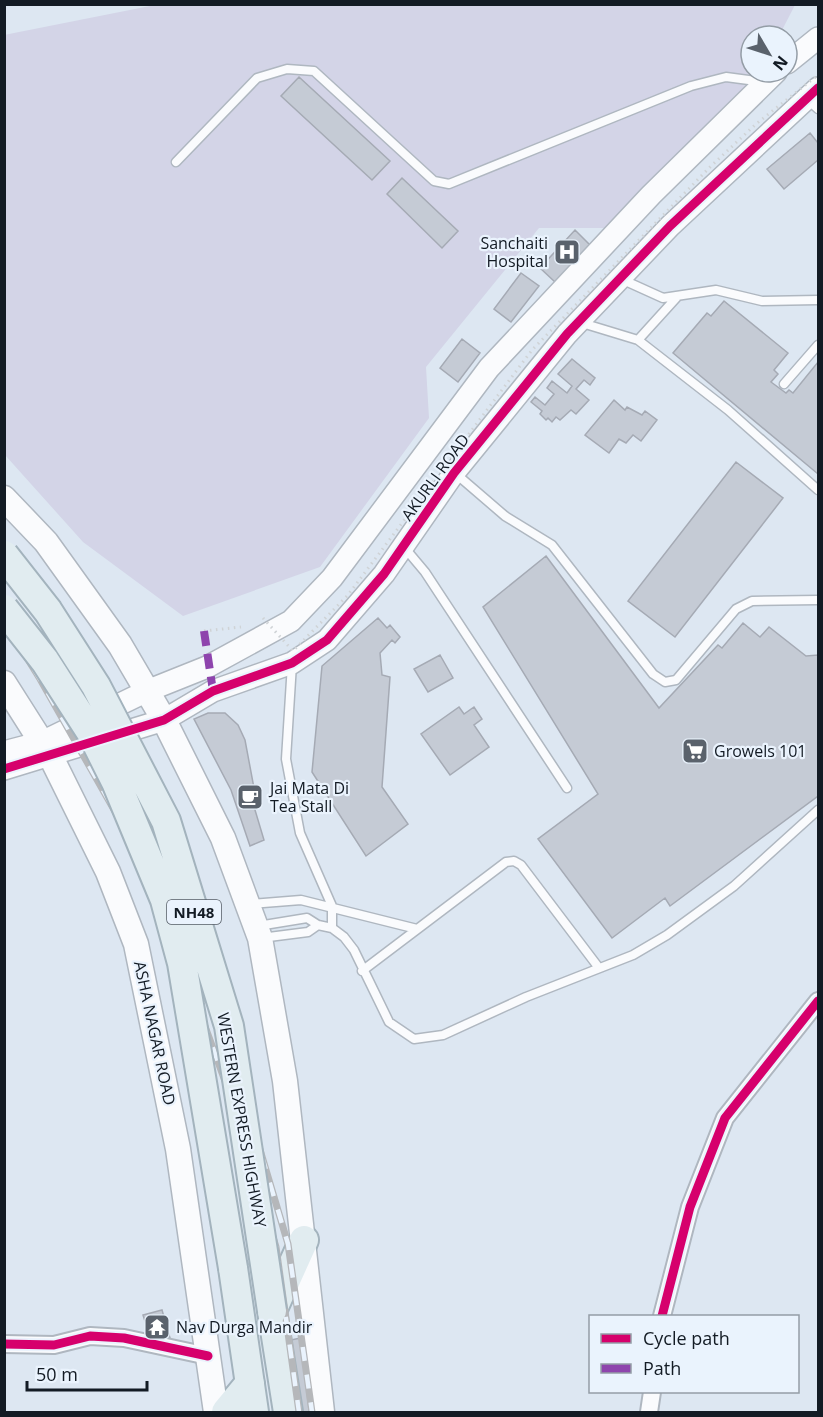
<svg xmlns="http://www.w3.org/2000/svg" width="823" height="1417" font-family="'Open Sans',sans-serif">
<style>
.grass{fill:#d3d4e7}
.building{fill:#c5cbd5;stroke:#a5aab4;stroke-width:1.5}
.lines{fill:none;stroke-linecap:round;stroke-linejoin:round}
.service-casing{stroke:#afb7c0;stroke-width:11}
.minor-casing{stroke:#afb7c0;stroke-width:20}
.tertiary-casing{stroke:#afb7c0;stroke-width:24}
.secondary-casing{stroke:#afb7c0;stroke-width:27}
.trunk-casing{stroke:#a3b3bd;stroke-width:32}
.path{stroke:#cfd3d6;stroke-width:3;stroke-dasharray:1.5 4.5;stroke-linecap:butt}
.service{stroke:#fafbfd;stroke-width:8}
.minor{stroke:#fafbfd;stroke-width:16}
.tertiary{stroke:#fafbfd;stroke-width:21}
.secondary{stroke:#fafbfd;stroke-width:24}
.trunk{stroke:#e1ecf0;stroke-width:28}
.rail-casing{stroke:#b5b7ba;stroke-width:7}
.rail{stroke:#eaf3fd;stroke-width:4.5;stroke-dasharray:14;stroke-linecap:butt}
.trunk-bridge-casing{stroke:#a3b3bd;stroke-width:32;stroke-linecap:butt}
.path-bridge{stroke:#cfd3d6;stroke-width:3;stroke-dasharray:1.5 4.5;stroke-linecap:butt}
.trunk-bridge{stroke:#e1ecf0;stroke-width:28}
.quiet{stroke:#8e44ad;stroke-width:8;stroke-dasharray:15 8;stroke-linecap:butt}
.cycleway-casing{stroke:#eaf3fd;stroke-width:13}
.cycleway{stroke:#d6006c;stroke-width:9}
.labels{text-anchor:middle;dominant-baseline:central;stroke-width:4.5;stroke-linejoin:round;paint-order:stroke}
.shield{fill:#eaf3fd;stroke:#545c65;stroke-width:1.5}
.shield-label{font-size:15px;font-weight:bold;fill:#131b24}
.poi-label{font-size:16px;fill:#131b24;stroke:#eaf3fd;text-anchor:start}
.street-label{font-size:16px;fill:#131b24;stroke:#eaf3fd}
</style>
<rect width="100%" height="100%" fill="#dde7f2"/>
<path class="grass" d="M160,4L795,5L779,36H751V72H760L613,228H539L426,367L429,418L320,567L183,616L83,542L5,455L4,35Z"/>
<path class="building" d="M299,77L390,161L372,180L281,96Z
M810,133L818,143V160L784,189L767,169Z
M402,178L458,231L442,248L387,194Z
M575,230L590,245L555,282L540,268Z
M521,273L539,286L511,322L494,309Z
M724,301L788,353L774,370L778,374L771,382L786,393L789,390L793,393L818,362V474L673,353L707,313L711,316Z
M462,339L480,353L458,382L440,368Z
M572,359L595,378L590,385L584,380L576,389L589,400L576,414L571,410L560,420L556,417L552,422L548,418L546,420L540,414L542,411L531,402L535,397L545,405L554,394L547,388L552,381L567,393L572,386L558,374Z
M614,400L625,410L627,407L642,415L645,411L657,420L641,441L633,435L626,443L619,439L609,453L585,435Z
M736,462L783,498L675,637L628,601Z
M546,556L659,708L718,645L722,648L743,623L760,637L769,627L806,656L818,655V796L670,906L665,898L612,938L538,839L598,794L483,607Z
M378,618L387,628L390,625L400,637L395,643L392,640L380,653L382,675L390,677L382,787L408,824L366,856L312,772L322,666Z
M440,655L453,678L428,692L414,669Z
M459,707L464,714L474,707L482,719L474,725L489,747L450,775L421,734Z
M208,713H225L238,725L245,740L254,788L249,790L264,840L250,846L231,790L194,719Z
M162,1310L170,1338L152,1343L143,1315Z
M320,1334L331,1412H291L281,1342Z"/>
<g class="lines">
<g class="service-casing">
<path id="service" d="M807,99L818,109
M176,162L257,78L287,69L314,71L434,181L449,184L691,86L726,77L764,82
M621,279L663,298L716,290L762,301L818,300
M582,323L638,340L728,410L818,490
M638,340L677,297
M784,384L818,345
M455,473L505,516L552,545L653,674L665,682L676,680L736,609L752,601L818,600
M404,547L425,572L567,788
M292,664L286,759L300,833L332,906V928
M250,904L301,900L417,929
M258,926L307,918L318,925
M261,938L308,932L318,925L332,928L344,937L354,950L389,1022L414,1039L443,1035L526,997L633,955L667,935L734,886L818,810
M362,971L506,862L514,861L521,865L599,968"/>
</g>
<g class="minor-casing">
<path id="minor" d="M662,1316L690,1207L725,1118L818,1001
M4,1344L54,1345L90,1336L124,1338L208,1356
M649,1412L652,1392"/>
</g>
<g class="tertiary-casing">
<path id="tertiary" d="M787,63L818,38
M4,752L42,742L147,691L207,667L291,621L332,578L489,368L651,195L776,72
M4,769L164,720L213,691L292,663L327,640L384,574L454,473L567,334L670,226L818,88"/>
</g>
<g class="secondary-casing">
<path id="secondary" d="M4,498L46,542L120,645L164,720L223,838L260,938L285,1081L322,1412
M4,683L51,757L108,872L136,944L178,1149L216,1412"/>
</g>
<g class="trunk-casing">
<path id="trunk" d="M233,1268L254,1412
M226,1412L250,1383
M288,1412L272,1311L304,1240"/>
</g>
<path class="path" d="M204,631L241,627"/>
<use href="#service" class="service"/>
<use href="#minor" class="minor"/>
<use href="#tertiary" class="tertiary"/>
<use href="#secondary" class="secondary"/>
<use href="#trunk" class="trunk"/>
<g class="rail-casing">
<path id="rail" d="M4,599L51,672L127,809L185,938L244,1096L288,1244L312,1412
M4,621L40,679L117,815L174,942L232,1100L276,1247L299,1412"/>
</g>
<use href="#rail" class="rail"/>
<g class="trunk-bridge-casing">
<path id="trunk-bridge" d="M4,555L48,611L96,686L166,821L229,1026L272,1311
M4,609L45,661L92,734L116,782L165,900L182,963L233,1268"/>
</g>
<path class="path-bridge" d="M263,618L293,651L348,595L532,350L709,168L756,124L818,75"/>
<use href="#trunk-bridge" class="trunk-bridge"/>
<path class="quiet" d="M204,631L213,691"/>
<g class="cycleway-casing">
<path id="cycleway" d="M4,769L164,720L213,691L292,663L327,640L384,574L454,473L567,334L670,226L818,88
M662,1316L690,1207L725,1118L818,1001
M4,1344L54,1345L90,1336L124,1338L208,1356"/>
</g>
<use href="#cycleway" class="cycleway"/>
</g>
<defs>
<g id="hospital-square" transform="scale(1.35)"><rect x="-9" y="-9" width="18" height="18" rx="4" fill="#5a626c" stroke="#eaf3fd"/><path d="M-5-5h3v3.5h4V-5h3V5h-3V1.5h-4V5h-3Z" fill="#fff"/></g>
<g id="supermarket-square" transform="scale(1.35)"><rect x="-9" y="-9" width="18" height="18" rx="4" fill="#5a626c" stroke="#eaf3fd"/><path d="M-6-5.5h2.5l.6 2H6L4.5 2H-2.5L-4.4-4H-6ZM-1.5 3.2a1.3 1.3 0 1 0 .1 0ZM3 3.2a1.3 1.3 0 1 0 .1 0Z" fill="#fff"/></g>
<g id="cafe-square" transform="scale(1.35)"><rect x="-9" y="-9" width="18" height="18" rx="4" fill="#5a626c" stroke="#eaf3fd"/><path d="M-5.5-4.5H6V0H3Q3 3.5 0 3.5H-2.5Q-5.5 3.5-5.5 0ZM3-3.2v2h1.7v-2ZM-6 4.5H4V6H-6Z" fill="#fff"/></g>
<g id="temple-square" transform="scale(1.35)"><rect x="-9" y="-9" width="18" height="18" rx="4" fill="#5a626c" stroke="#eaf3fd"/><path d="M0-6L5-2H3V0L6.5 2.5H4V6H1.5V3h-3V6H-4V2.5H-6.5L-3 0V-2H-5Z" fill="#fff"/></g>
</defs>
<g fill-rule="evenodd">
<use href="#hospital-square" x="567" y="252"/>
<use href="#supermarket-square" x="695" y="751"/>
<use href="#cafe-square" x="250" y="797"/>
<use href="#temple-square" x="157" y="1327"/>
</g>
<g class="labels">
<rect class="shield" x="167" y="900" width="54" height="24" rx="4.5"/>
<g class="shield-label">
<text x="194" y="912">NH48</text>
</g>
<g class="poi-label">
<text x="548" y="243" text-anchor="end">Sanchaiti<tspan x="548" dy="18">Hospital</tspan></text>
<text x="714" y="751">Growels 101</text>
<text x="270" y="788">Jai Mata Di<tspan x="270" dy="18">Tea Stall</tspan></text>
<text x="176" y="1327">Nav Durga Mandir</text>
</g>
<g class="street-label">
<text transform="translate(435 477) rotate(-54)">AKURLI ROAD</text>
<text transform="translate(155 1033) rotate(78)">ASHA NAGAR ROAD</text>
<text transform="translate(242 1120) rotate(80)">WESTERN EXPRESS HIGHWAY</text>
</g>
</g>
<rect width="823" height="1417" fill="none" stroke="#131b24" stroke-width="12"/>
<rect x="589" y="1315" width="210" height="78" fill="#eaf3fd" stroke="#949da6" stroke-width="1.5"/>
<rect x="601" y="1334" width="30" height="9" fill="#d6006c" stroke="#949da6" stroke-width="1.5"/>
<text x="643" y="1345" font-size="18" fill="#131b24">Cycle path</text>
<rect x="601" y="1364" width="30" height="9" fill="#8e44ad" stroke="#949da6" stroke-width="1.5"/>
<text x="643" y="1375" font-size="18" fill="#131b24">Path</text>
<g transform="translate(769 54) rotate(129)"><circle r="28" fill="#eaf3fd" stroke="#949da6" stroke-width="1.5"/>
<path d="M0-4.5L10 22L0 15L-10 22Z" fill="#5a626c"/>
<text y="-9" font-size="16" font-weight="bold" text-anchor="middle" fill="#131b24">N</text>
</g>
<path d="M27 1381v9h120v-9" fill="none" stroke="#131b24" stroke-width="3"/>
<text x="36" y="1381" font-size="18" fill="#131b24" stroke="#eaf3fd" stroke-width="4.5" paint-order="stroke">50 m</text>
</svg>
